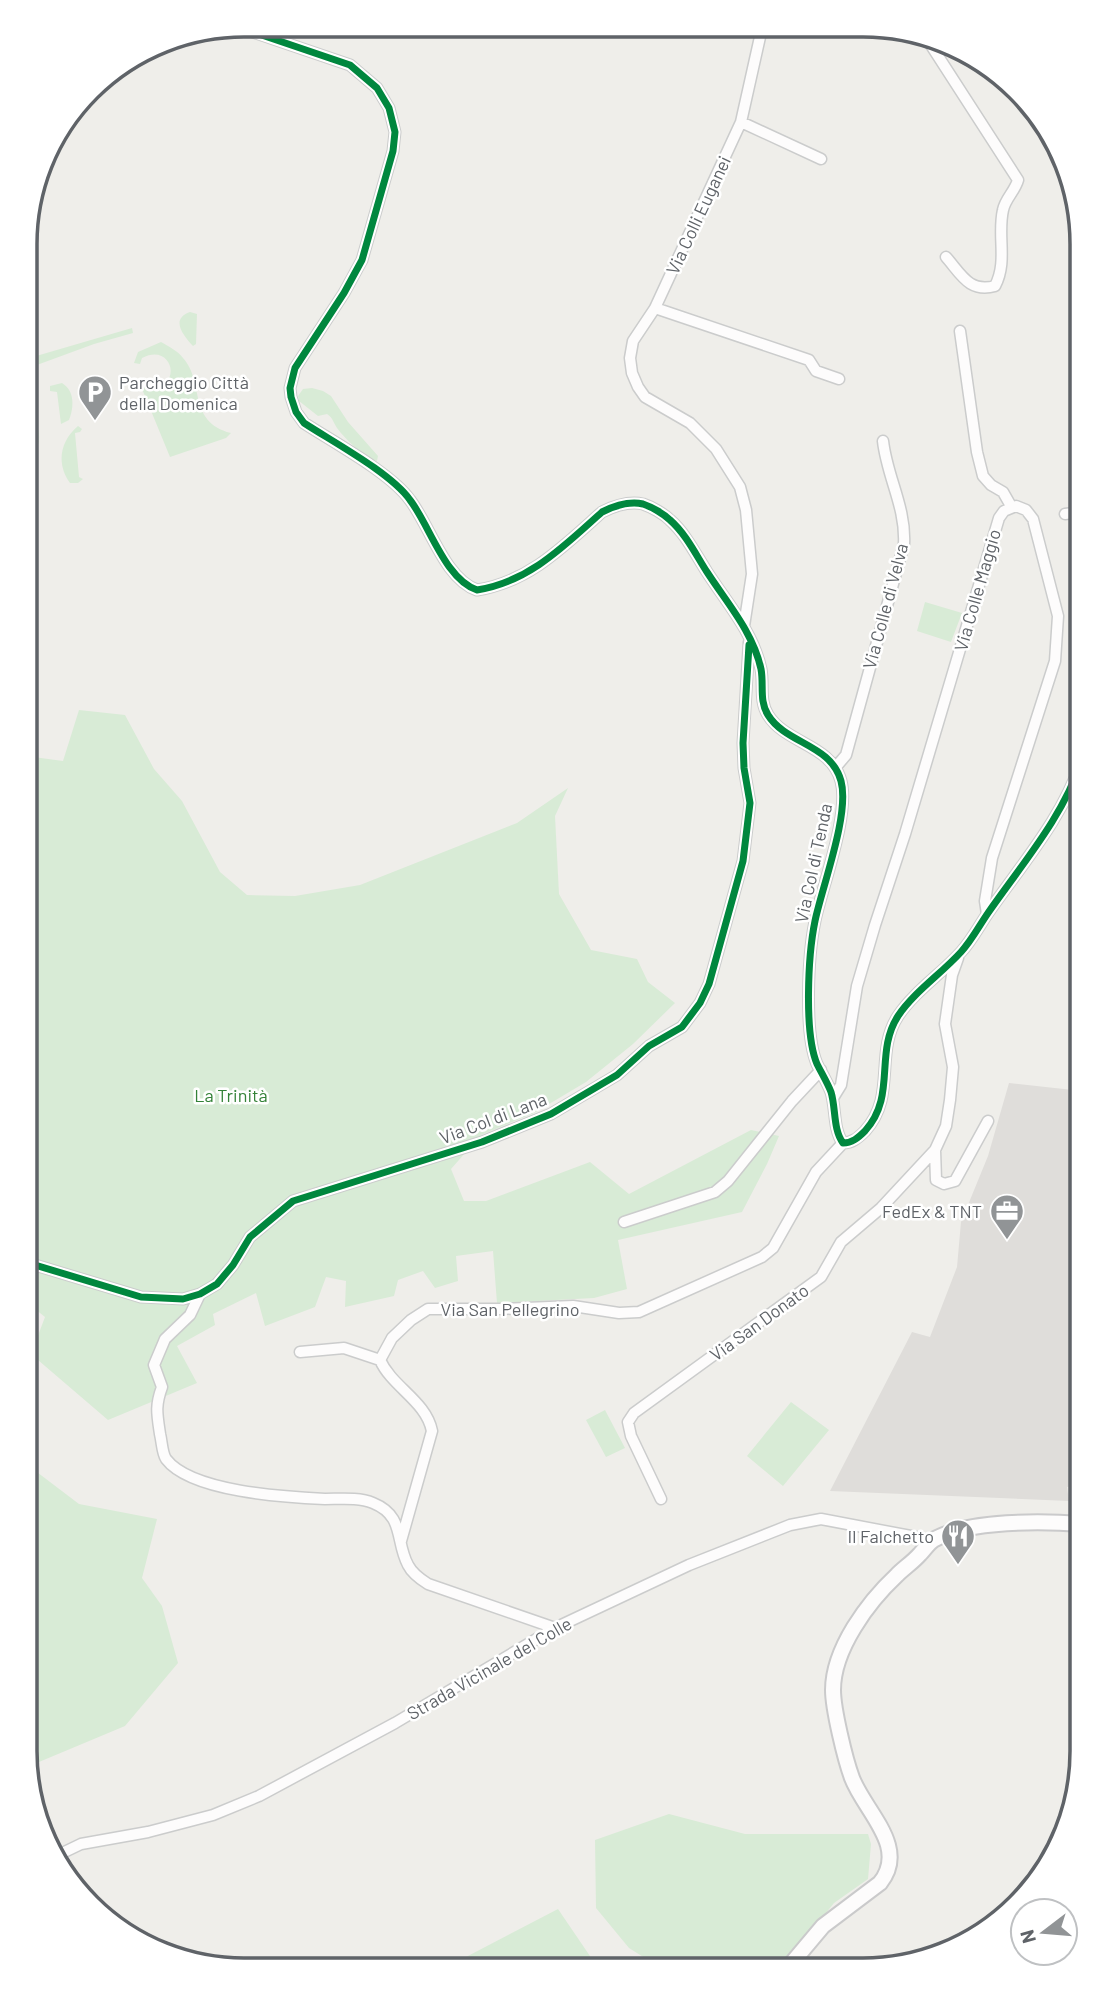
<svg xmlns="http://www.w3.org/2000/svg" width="1107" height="1995" font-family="Barlow,sans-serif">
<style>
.industrial{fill:#dfddda}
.green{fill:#d8ebd6}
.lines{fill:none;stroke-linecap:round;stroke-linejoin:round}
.street-casing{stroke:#cbcccc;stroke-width:13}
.secondary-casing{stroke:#cacacb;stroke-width:18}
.street{stroke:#fdfcfc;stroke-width:10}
.secondary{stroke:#fdfcfc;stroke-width:14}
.cycleway-casing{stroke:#fff;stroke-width:11}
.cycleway{stroke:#00873e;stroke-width:7}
.labels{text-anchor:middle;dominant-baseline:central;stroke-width:5;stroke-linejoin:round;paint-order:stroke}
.street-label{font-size:18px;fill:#5f6368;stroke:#fff}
.poi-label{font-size:18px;fill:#5f6368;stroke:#fff;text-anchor:end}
.park-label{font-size:18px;fill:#348238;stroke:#fff}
.rim{fill:none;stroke:#5f6368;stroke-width:3.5}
</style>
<rect width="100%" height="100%" fill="#efeeea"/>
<path class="industrial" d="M1009,1083L1082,1091V1484L1067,1487L1069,1501L830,1491L912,1332L930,1337L957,1267L961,1222L988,1156Z"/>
<path class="green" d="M190,312L197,314L196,344L193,346C183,335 170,319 190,312Z
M132,328L133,333L94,344L26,369V359Z
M161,342C168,346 178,351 183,358C205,382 187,422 231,433L226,438L170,457L140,384C185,398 176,340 142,358L140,364L134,363L138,352Z
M62,383C75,391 74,407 69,420L61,424L57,392L50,391V386Z
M312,388L323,391L331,396L348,422L378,456L377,461C363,456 346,440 337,428C333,422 333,418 327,414L318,416L299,401L298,396L303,389Z
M26,409C44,428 43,447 26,465Z
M78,426L82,429L80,432L75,433L79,477L83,479L78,483H70C56,464 60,441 78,426Z
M925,602L962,613L951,642L917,631Z
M79,710L125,715L154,769L182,801L220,872L247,895L295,896L360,885L517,823L568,788L555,816L559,894L591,950L637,959L648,982L675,1003L633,1044L586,1082L534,1113L481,1135L451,1169L464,1201H486L590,1162L629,1194L751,1130L779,1136L767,1164L742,1212L618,1240L627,1289L594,1298L497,1303L493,1251L456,1256L458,1281L435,1288L423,1271L398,1280L394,1296L345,1307L346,1281L326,1277L315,1307L265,1326L256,1293L213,1314L215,1325L177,1346L197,1383L108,1420L31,1354L45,1317L25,1301L26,756L63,761Z
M791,1402L829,1430L783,1486L747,1456Z
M605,1410L625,1448L606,1457L586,1420Z
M25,1463L79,1504L157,1519L142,1578L162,1606L178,1663L125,1726L27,1767L25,1752Z
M669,1814L745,1834H868L871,1844L868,1879L834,1903L783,1966L757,1970H664L629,1948L596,1908L595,1840Z
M558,1909L592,1959L615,1970L443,1969Z"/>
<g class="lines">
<g class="street-casing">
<path id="street" d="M240,25L244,29L350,65L377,88L389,108L395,132L393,151L362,260L344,293L295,368L290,388L291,397L296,412L304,423C333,442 391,473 410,500C430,526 445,579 477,590C529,582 564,546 602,512C614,506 629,501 643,504C652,507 664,514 670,520C686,534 696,555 707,572C727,603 753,632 761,669C764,685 759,701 768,715C786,744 831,744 841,781C850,814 822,887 815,921C808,955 804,1033 817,1064C822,1074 827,1082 831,1092C836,1108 833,1130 843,1143C852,1143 858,1138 865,1131C897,1096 874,1053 898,1016C914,992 941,974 961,952C972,940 979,926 988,913C1022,864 1064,816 1082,759
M927,39L1018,180C1015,191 1005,199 1003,210C997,236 1008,261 995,286C969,293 961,274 946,257
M741,122L821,159
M655,308L809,360L816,371L839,379
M960,331L977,452L983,476L991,485L1003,492L1011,506
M1065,514L1082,512
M744,626L752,574L746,510L740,487L716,449L690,423L645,397L638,387L632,373L630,358L633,341L655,308L741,122L762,28
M835,768L846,755L904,544C906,507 887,477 883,441
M833,1098L841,1085L857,986L875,925L905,834L999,518L1004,511L1016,506L1026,510L1033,519L1058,616L1055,661L992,858L985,901L987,914
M935,1150L936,1180L944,1184L955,1181L988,1121
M624,1222L715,1192L728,1181L792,1101L821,1070
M25,1262L141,1297L183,1299L200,1294L217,1284L233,1265L250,1237L293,1201L482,1142L551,1114L617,1075L649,1046L682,1027L700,1003L709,984L743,861L750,803L744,768L743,743L749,642
M200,1294L190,1315L165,1339L154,1365L162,1387C155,1406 157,1414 160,1434C162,1442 162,1453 166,1459C191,1492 285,1497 325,1499C340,1499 359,1497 373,1503C405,1516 395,1541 408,1565C412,1573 420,1579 428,1584L555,1628
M300,1352L344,1348L380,1360
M661,1499L631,1436L628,1422L634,1413L821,1277L841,1242L881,1208L935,1150L946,1126L950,1100L953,1067L945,1024L952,975L958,958
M401,1541L432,1431C426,1401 392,1387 380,1360L392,1338L411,1320L428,1309H500L573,1306L619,1313L639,1312L762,1257L773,1248L816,1172L843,1143
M54,1857L81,1844L148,1832L213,1815L259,1796L395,1723L555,1628L689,1565L790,1525L821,1519L932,1540"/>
</g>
<g class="secondary-casing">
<path id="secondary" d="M786,1970L823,1926L880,1883C909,1847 865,1812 852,1778C845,1759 833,1709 833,1690C833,1649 868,1602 897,1575C904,1568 913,1562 920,1554C925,1549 929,1542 935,1539C970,1520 1042,1521 1082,1524"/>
</g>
<use href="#street" class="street"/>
<use href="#secondary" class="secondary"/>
<g class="cycleway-casing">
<path id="cycleway" d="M240,25L244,29L350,65L377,88L389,108L395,132L393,151L362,260L344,293L295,368L290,388L291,397L296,412L304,423C333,442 391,473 410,500C430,526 445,579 477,590C529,582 564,546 602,512C614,506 629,501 643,504C652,507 664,514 670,520C686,534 696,555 707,572C727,603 753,632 761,669C764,685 759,701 768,715C786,744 831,744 841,781C850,814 822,887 815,921C808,955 804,1033 817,1064C822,1074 827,1082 831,1092C836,1108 833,1130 843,1143C852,1143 858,1138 865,1131C897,1096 874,1053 898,1016C914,992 941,974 961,952C972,940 979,926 988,913C1022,864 1064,816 1082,759
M25,1262L141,1297L183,1299L200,1294L217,1284L233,1265L250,1237L293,1201L482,1142L551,1114L617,1075L649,1046L682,1027L700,1003L709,984L743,861L750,803L744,768L743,743L749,645"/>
</g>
<use href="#cycleway" class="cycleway"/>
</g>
<defs>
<g id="parking-pin" transform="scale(1.75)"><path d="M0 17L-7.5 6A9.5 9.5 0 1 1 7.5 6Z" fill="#919496" stroke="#fff"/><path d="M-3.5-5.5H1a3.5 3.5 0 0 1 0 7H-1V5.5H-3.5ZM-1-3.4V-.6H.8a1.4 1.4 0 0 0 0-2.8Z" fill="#fff"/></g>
<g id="office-pin" transform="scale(1.75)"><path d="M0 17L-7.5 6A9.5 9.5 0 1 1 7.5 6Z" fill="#919496" stroke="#fff"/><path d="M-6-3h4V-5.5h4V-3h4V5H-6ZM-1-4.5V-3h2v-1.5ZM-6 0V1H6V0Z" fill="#fff"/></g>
<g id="restaurant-pin" transform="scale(1.75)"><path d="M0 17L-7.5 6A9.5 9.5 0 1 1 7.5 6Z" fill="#919496" stroke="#fff"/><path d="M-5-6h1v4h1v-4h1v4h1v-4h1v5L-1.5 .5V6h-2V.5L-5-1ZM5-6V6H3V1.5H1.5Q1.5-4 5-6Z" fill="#fff"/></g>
</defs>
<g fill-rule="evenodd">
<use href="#parking-pin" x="95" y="392"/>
<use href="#office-pin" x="1007" y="1211"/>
<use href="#restaurant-pin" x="958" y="1536"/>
</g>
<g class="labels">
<g class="street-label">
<text transform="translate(698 215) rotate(-65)">Via Colli Euganei</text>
<text transform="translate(977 590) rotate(-74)">Via Colle Maggio</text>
<text transform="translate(885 606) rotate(-75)">Via Colle di Velva</text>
<text transform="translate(813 863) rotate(-78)">Via Col di Tenda</text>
<text transform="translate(493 1118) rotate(-21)">Via Col di Lana</text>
<text x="510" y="1309">Via San Pellegrino</text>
<text transform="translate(759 1322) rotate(-36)">Via San Donato</text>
<text transform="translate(489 1668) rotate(-30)">Strada Vicinale del Colle</text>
</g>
<g class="poi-label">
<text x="119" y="382" text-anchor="start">Parcheggio Città<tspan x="119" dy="21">della Domenica</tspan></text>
<text x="982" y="1211">FedEx &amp; TNT</text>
<text x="934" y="1536">Il Falchetto</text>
</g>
<g class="park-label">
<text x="231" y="1095">La Trinità</text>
</g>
</g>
<path d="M0 0H1107V1995H0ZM244 37H863A207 207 0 0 1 1070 244V1751A207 207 0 0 1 863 1958H244A207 207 0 0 1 37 1751V244A207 207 0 0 1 244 37Z" fill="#fff" fill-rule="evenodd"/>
<path class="rim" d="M244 37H863A207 207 0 0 1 1070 244V1751A207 207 0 0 1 863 1958H244A207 207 0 0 1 37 1751V244A207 207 0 0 1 244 37Z"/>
<g transform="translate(1044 1932) rotate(254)"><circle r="33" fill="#ffffff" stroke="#bfc1c3" stroke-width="2"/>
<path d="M0-5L12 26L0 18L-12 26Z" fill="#919496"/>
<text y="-10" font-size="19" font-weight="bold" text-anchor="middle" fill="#5f6368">N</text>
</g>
</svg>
